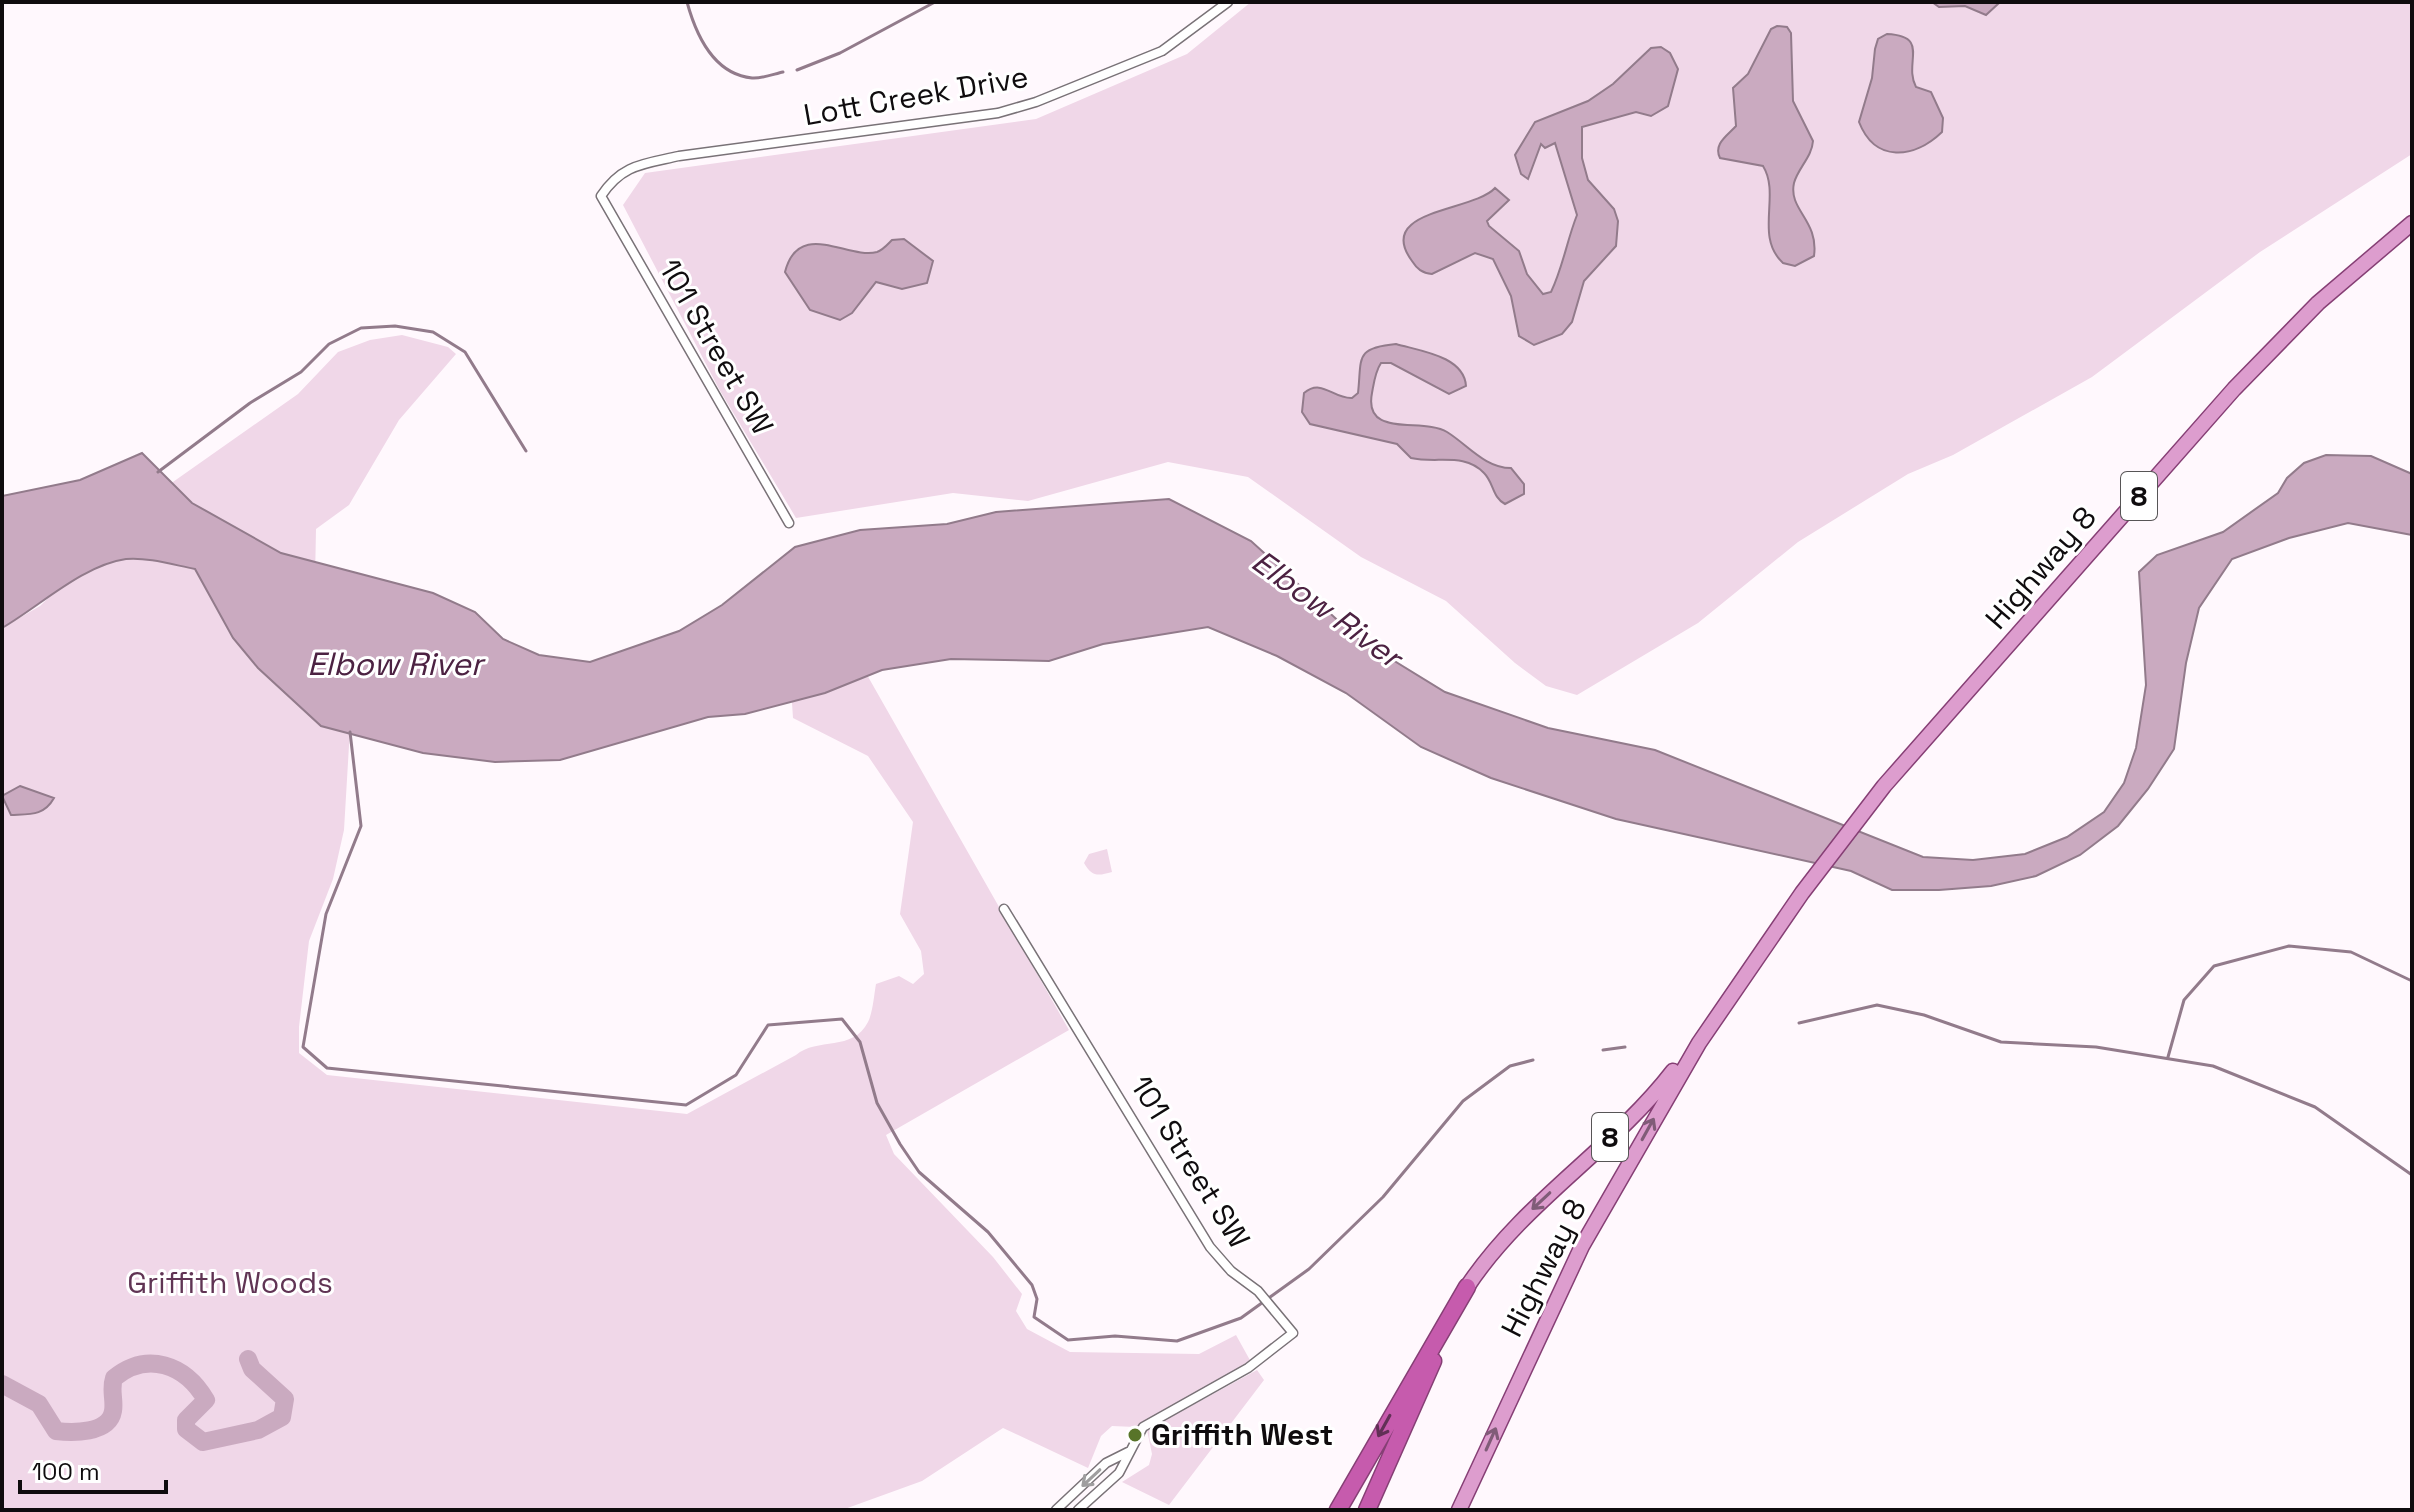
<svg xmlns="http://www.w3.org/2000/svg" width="2414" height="1512" font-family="'Space Grotesk',sans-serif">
<rect width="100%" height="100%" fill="#fff8fd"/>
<path fill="#f0d7e8" d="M1251,2H2412V154L2260,252L2092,377L1953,455L1908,474L1798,542L1698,623L1577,695L1546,686L1515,663L1446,601L1361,557L1248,477L1168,462L1028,501L953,493L796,518L719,389L623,205L645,173L1036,119L1187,54Z
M402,335L448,347L456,354L399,420L349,505L316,529L315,580L353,678L344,830L333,879L309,941L299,1027V1053L327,1075L687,1114L796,1055C817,1037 853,1052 868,1022C873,1012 874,995 876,984L899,976L913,984L924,974L921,951L900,914L913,822L868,756L793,718L791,688L850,645L1069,1030L886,1135L894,1154L993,1257L1022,1294L1016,1311L1027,1329L1070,1352L1199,1354L1236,1335L1251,1362L1135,1427L1112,1426L1101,1436L1088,1468L1003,1428L922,1481L842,1510H2V628L40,606L153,496L298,394L338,352L370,340Z
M1107,849L1112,872C1098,876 1092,877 1084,863L1089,854Z
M1257,1370L1264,1380L1169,1505L1122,1482L1149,1465L1152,1454L1147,1430Z"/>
<path fill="#caaac0" stroke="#927b8b" stroke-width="2" d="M1932,2H1999V3L1986,15L1965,6L1939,7Z
M1777,26L1787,27L1791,33L1793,101L1813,141C1812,157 1798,168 1794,183C1788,210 1819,220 1814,256L1795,266L1783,263C1754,236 1781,195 1763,166L1720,158C1713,144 1727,136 1736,126L1733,88L1748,74L1771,29Z
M1887,34C1931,36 1903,63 1916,87L1931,92L1943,118L1942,132C1914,159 1875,163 1859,122L1872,78L1875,49L1878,39Z
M1661,47L1670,53L1678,69L1668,106L1651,116L1636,112L1582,127V158L1588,180L1614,209L1618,221L1616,246L1584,281L1572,322L1562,334L1534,345L1519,336L1511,296L1493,259L1475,253L1432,274C1422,273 1417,269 1412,261C1374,209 1473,212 1495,188L1509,200L1487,221L1489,226L1519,251L1527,274L1543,294L1551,292C1563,267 1567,240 1577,215L1555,143L1545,148L1541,144L1528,179L1521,174L1515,155L1535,122L1588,101L1613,84L1651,48Z
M904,239L933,261L927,283L902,289L876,282L852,313L840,320L810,310L785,272C799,218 848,260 877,252C883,250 887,245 892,240Z
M1396,344C1420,351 1464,356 1466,386L1449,394L1391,363H1381C1375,372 1374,382 1372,393C1363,439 1423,417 1447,432C1468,445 1485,468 1511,468L1524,484V494L1505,504C1492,497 1494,483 1484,473C1464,452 1437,464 1411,458L1397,444L1310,424L1302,412L1304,393C1322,378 1333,399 1352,398L1358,393C1362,358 1354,348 1396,344Z
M142,453L192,503L281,553L433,593L475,612L503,639L539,655L590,662L679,631L722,605L795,547L860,530L947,524L996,512L1169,499L1251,541L1357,638L1445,692L1548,728L1655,750L1923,857L1973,860L2025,854L2067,837L2104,812L2124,783L2136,748L2146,685L2139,572L2157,555L2223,532L2278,493L2287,478L2304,463L2326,455L2371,456L2412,474V535L2348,523L2289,538L2232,559L2199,608L2186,663L2174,749L2148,789L2118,826L2080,855L2036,876L1991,886L1939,890H1892L1851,871L1616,819L1491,778L1421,747L1346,693L1277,656L1208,627L1103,644L1049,661L951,659L882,670L825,693L745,714L708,717L560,760L495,762L423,753L321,726L258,668L233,638L195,569C174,565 148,557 126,559C83,565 40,606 2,628V496L80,480Z
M20,786L54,798C44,816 30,814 11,815L2,796Z"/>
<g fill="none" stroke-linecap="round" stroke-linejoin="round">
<path stroke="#927b8b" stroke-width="3" d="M687,2C696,35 713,74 752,78C761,79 774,74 783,72
M797,70L840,53L935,2
M158,472L250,403L301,372L329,344L361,328L395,326L433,332L465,352L526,451
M350,732L361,826L326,914L303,1047L327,1068L686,1105L736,1075L768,1025L842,1019L860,1042L877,1103L900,1144L919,1172L988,1232L1032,1285L1037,1299L1034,1317L1068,1340L1115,1336L1177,1341L1241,1318L1309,1269L1383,1197L1463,1101L1510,1066L1533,1060
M1799,1023L1877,1005L1924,1015L2001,1042L2096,1047L2213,1066L2315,1107L2412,1175
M1603,1050L1625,1047
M2168,1057L2184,1000L2214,966L2289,946L2351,952L2412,981"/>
<path stroke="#caaac0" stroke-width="18" d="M2,1384L39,1404L56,1431C72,1433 109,1434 113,1411C115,1400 110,1390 114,1378C147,1351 185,1364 206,1400L186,1420V1429L203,1442L258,1430L282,1417L285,1399L252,1369L248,1359"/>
<g stroke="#797277" stroke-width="11">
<path id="street" d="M789,523L601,196C622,164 644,164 679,156L998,113L1036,102L1162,51L1228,2
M1004,909L1210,1247L1231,1271L1258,1291L1293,1333L1248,1368L1143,1427L1119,1473L1078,1510
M1056,1510L1106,1463L1128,1452"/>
</g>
<g stroke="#863f75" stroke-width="17">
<path id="primary" d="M1467,1287C1523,1202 1612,1150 1673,1071
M1459,1510L1582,1246L1699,1043L1802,893L1884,786L2234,389L2318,303L2412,223"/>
</g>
<g stroke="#863f75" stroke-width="19">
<path id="highway" d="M1338,1510L1467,1287
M1367,1510L1433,1361"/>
</g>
<use href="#street" stroke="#fff" stroke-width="8"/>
<use href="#primary" stroke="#dd9dce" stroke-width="14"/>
<use href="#highway" stroke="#c65bad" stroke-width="16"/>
</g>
<defs><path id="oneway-shaft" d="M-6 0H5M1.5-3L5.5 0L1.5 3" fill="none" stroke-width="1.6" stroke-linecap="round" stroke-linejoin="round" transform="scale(2)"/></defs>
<g stroke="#805c78">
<use href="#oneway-shaft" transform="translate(1648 1129) rotate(-61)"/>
<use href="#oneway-shaft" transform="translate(1541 1201) rotate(137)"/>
<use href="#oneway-shaft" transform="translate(1491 1439) rotate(-66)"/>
</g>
<use stroke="#613056" href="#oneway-shaft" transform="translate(1384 1426) rotate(119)"/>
<use stroke="#9f9e9f" href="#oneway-shaft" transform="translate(1091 1478) rotate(137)"/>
<circle fill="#587429" stroke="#fff" stroke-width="3" cx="1135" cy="1435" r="8"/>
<g text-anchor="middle" stroke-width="6" stroke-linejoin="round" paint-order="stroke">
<g fill="#fff" stroke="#575556" stroke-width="2">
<rect x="2121" y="472" width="36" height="48" rx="6"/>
<rect x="1592" y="1113" width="36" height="48" rx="6"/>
</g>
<g font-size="28" font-weight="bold" fill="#0f0c0e">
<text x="2139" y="506">8</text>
<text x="1610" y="1147">8</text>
</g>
<g font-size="30" fill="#0f0c0e" stroke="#fff">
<text transform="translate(916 96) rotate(-10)" y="10">Lott Creek Drive</text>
<text transform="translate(716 347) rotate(60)" y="10">101 Street SW</text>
<text transform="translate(2041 568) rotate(-49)" y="10">Highway 8</text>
<text transform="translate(1190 1162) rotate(58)" y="10">101 Street SW</text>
<text transform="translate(1544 1268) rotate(-63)" y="10">Highway 8</text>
</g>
<g font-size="30" fill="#603454" stroke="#fff">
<text x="230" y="1293">Griffith Woods</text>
</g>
<g font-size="30" font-weight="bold" fill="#0f0c0e" stroke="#fff" text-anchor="start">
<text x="1151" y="1445">Griffith West</text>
</g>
<g font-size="32" font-style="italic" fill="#4c2242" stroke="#fff">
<text transform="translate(1327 609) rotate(36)" y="11">Elbow River</text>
<text x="395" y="675">Elbow River</text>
</g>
</g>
<rect width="2414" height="1512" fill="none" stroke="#0f0c0e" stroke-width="8"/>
<path d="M20 1480v12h146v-12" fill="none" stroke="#0f0c0e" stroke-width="4"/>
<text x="32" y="1480" font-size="24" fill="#0f0c0e" stroke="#ffffff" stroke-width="6" paint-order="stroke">100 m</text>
</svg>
